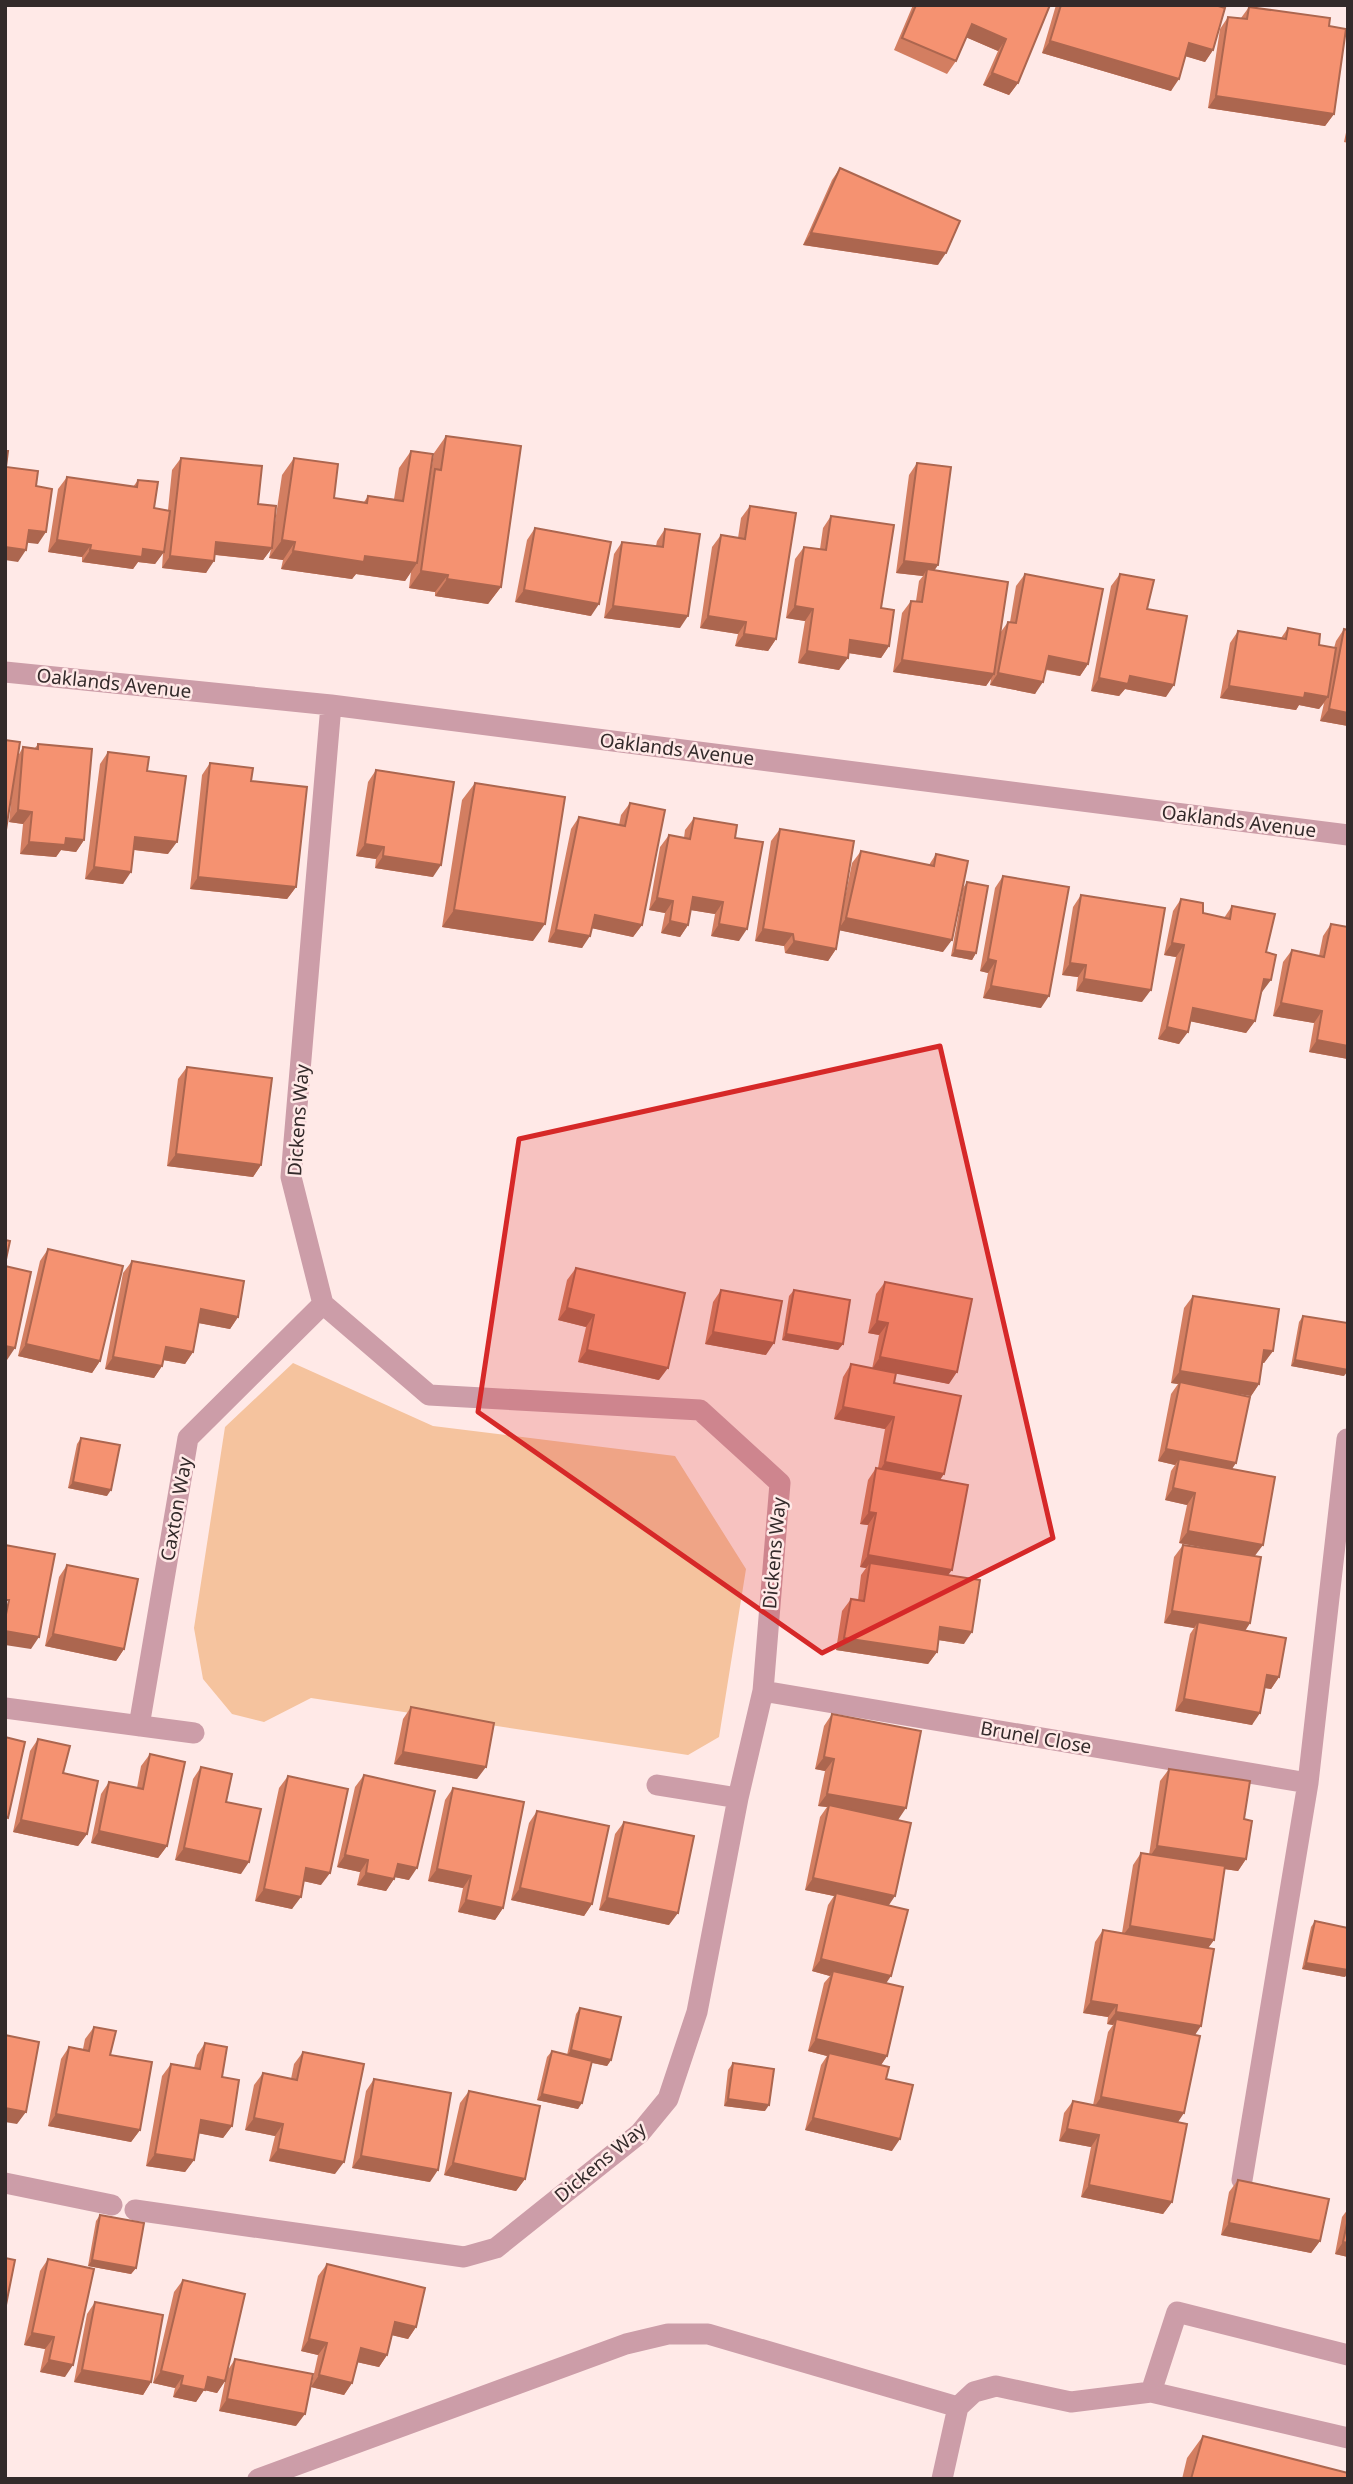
<svg xmlns="http://www.w3.org/2000/svg" width="1353" height="2484" font-family="'Noto Sans',sans-serif">
<rect width="100%" height="100%" fill="#ffe9e7"/>
<path fill="#f5c39e" d="M293,1363L433,1426L675,1456L746,1569L719,1737L688,1755L311,1698L264,1722L232,1714L203,1679L194,1628L225,1427Z"/>
<g fill="none" stroke-linecap="round" stroke-linejoin="round">
<path stroke="#cc9da8" stroke-width="21" d="M5,672L331,705L1348,835
M763,1691L1308,1783
M5,1708L194,1733
M139,1726L188,1438L323,1304
M657,1785L738,1798
M1242,2180L1308,1783L1347,1439
M5,2183L112,2205
M135,2210L464,2257L496,2248L640,2133L668,2099L697,2012L738,1798L763,1691L780,1483L700,1410L429,1395L323,1304L291,1177L331,705
M1348,2355L1177,2312L1151,2392L1348,2438
M258,2479L626,2344L668,2334H708L958,2407
M942,2479L958,2407L974,2392L996,2386L1071,2402L1151,2392"/>
</g>
<path fill="#d37e61" d="M913,5H1050L1018,83L1009,95L983,85L998,51L966,37L956,61L947,74L894,50Z
M1056,5H1215L1213,50L1205,62L1186,56L1171,91L1042,53Z
M1249,7L1329,26L1334,114L1325,126L1208,108L1220,29L1228,17L1241,18Z
M1348,123V143L1344,142Z
M840,168L938,265L803,245L832,180Z
M446,436L501,587L488,604L435,596V592L409,588L411,572L405,581L356,574L352,579L281,569L283,560L269,558L271,549L263,560L215,555L206,573L162,568L163,553L155,564L138,562L133,569L82,562V557L48,552L58,489L67,477L133,487L138,480L154,508L168,510L172,470L181,458L258,504L274,529L282,475L294,458L334,498L364,502L368,496L394,499L399,468L411,451L430,477L434,453Z
M917,463L938,565L934,570L1000,633L1008,622H1010L1016,586L1025,574L1088,664L1080,676L1046,670L1035,694L990,685L991,679L986,686L893,672L902,613L911,601H916L919,581L923,576L896,573L909,475Z
M750,506L776,639L768,651L735,646L738,634L700,628L712,547L721,535L738,538L741,518Z
M831,516L881,608L889,646L881,658L848,653L839,670L798,663L805,621L786,618L795,559L804,547L820,549L823,528Z
M535,528L591,616L515,602L527,540Z
M665,529L680,628L604,618L614,554L622,542L656,546L657,541Z
M1120,574L1147,609L1166,697L1125,689L1119,696L1091,691L1111,586Z
M1288,628L1319,645L1334,648L1336,641L1344,629L1348,630V726L1320,721L1324,703L1319,709L1299,705L1296,710L1220,698L1230,643L1238,631L1281,638Z
M38,744L84,840L76,852L61,850L56,857L20,854L23,824L9,822L12,792L18,756L23,747L35,748Z
M108,752L147,771L168,854L134,850L123,884L85,879L100,764Z
M210,763L251,781L296,887L287,899L190,889L202,775Z
M376,770L433,877L375,868L376,859L356,856L368,782Z
M475,783L533,941L442,927L462,800Z
M630,803L642,925L633,937L592,928L582,948L548,942L571,829L579,817L619,825L621,815Z
M694,818L735,838L739,941L711,936L715,914L691,910L688,925L680,937L661,933L665,913L649,910L660,847L669,835L684,838L685,830Z
M780,829L845,898L852,863L861,851L929,865L936,854L943,952L839,930L836,949L828,961L785,953L784,946L755,941L771,841Z
M1003,876L1041,1008L983,998L988,973L980,971L995,888Z
M967,882L976,953L972,960L951,956L963,888Z
M1081,895L1142,1002L1076,991L1078,977L1062,975L1073,907Z
M1181,899L1203,913L1224,918L1232,906L1266,952L1262,992H1261L1255,1021L1246,1033L1190,1021L1179,1044L1158,1039L1176,957L1164,955L1173,911Z
M1331,924L1348,927V1059L1309,1052L1314,1023L1273,1016L1283,962L1292,950L1319,956L1323,936Z
M187,1067L261,1165L253,1177L167,1166L178,1079Z
M48,1249L100,1361L92,1373L18,1356L40,1261Z
M132,1261L238,1317L230,1329L199,1323L193,1352L185,1364L163,1360L162,1366L154,1378L105,1369L123,1273Z
M576,1268L659,1380L578,1362L586,1327L558,1320L567,1280Z
M885,1282L949,1384L896,1373L894,1383L941,1480L948,1575L964,1644L938,1640L937,1652L928,1664L836,1650L842,1611L851,1599L858,1600L861,1575L866,1568L860,1567L868,1525L860,1524L868,1480L876,1468H878L885,1429L834,1419L843,1377L851,1364L872,1369L879,1335L868,1333L876,1294Z
M721,1290L766,1355L705,1344L713,1302Z
M794,1290L843,1344L838,1350L782,1340L789,1296Z
M1193,1296L1273,1351L1264,1363L1262,1362L1259,1384L1251,1396L1229,1392L1232,1469L1255,1556L1250,1623L1245,1631L1279,1677L1271,1689L1265,1688L1252,1725L1175,1711L1190,1634L1194,1628L1164,1623L1174,1557L1183,1545L1235,1553L1179,1543L1187,1505L1165,1500L1171,1471L1175,1465L1158,1461L1171,1394L1178,1384L1171,1383L1184,1308Z
M1303,1316L1344,1376L1291,1366L1299,1322Z
M81,1438L107,1496L68,1488L77,1444Z
M67,1565L124,1649L116,1661L45,1646L59,1577Z
M411,1707L477,1779L394,1764L403,1719Z
M832,1714L898,1820L888,1905L886,1983L887,2056L881,2065L886,2079L892,2151L805,2130L821,2065L827,2056L808,2051L824,1983L830,1976L812,1971L828,1905L834,1896L805,1890L820,1817L827,1807L818,1806L825,1771L815,1769L824,1726Z
M38,1739L63,1773L87,1834L78,1846L13,1832L30,1751Z
M150,1754L167,1846L158,1858L91,1843L101,1794L109,1782L137,1788L141,1766Z
M201,1767L226,1802L241,1874L175,1860L193,1779Z
M1169,1769L1244,1819L1246,1859L1238,1871L1224,1869L1214,1940L1208,1948L1195,2035L1178,2122L1172,2202L1163,2214L1081,2197L1091,2147L1059,2141L1064,2113L1073,2101L1093,2105L1108,2032L1113,2025L1107,2024L1108,2017L1083,2013L1095,1942L1103,1930L1122,1933L1133,1865L1141,1853L1149,1855L1160,1781Z
M364,1775L409,1880L395,1877L386,1891L357,1885L360,1872L337,1867L355,1787Z
M288,1776L321,1885L304,1881L292,1909L255,1901L279,1788Z
M453,1788L503,1908L495,1920L458,1912L463,1888L428,1881L445,1800Z
M537,1811L592,1904L584,1916L511,1900L529,1823Z
M624,1822L669,1925L599,1910L615,1834Z
M1315,1921L1345,1977L1302,1969L1311,1927Z
M580,2008L611,2060L607,2066L592,2063L578,2109L537,2100L547,2057L552,2051L567,2055L576,2014Z
M94,2027L110,2055L140,2130L131,2142L48,2126L61,2059L69,2047L83,2049L85,2039Z
M205,2043L222,2077L232,2126L223,2138L198,2133L194,2160L185,2172L146,2166L162,2076L171,2064L194,2068L197,2055Z
M303,2052L335,2174L269,2161L275,2136L245,2130L254,2085L263,2073L291,2079L294,2064Z
M733,2063L765,2111L724,2106L728,2070Z
M374,2079L430,2182L352,2168L366,2091Z
M469,2091L525,2179L516,2191L444,2175L460,2103Z
M1238,2180L1320,2241L1311,2253L1221,2235L1229,2192Z
M1348,2209V2257L1335,2254L1342,2217Z
M100,2215L136,2268L131,2274L88,2266L96,2221Z
M48,2259L65,2377L40,2372L45,2349L24,2345L40,2271Z
M327,2264L416,2327L408,2339L392,2335L387,2355L379,2367L357,2362L352,2383L344,2395L311,2387L318,2355L301,2351L318,2276Z
M183,2280L228,2370L235,2359L296,2426L219,2411L225,2381L217,2393L204,2390L196,2402L173,2397L175,2388L153,2383L174,2292Z
M95,2302L151,2382L143,2395L74,2382L87,2314Z
M1203,2436L1348,2479H1182L1187,2458Z"/>
<path fill="#ac664f" d="M972,24L1006,39L998,51L963,36Z
M1050,41L1179,79L1171,91L1042,53Z
M1189,43L1213,50L1205,62L1181,55Z
M992,73L1018,83L1009,95L983,85Z
M1216,96L1334,114L1325,126L1208,108Z
M811,233L946,253L938,265L803,245Z
M29,530L46,532L38,544L21,542Z
M57,540L91,545L82,557L48,552Z
M282,540L295,542L283,560L269,558Z
M216,542L272,548L263,560L208,554Z
M5,547L26,550L18,562L5,560Z
M143,549L164,552L155,564L138,562L133,569L82,562L90,550Z
M293,551L365,556L417,563L405,581L356,574L352,579L281,569Z
M170,556L214,561L206,573L162,568Z
M904,561L938,565L930,577L927,569L923,576L896,573Z
M421,571L448,575L435,592L409,588Z
M447,579L501,587L488,604L435,596Z
M524,590L599,604L591,616L515,602Z
M613,606L688,616L680,628L604,618Z
M795,606L813,609L805,621L786,618Z
M708,616L746,622L738,634L700,628Z
M744,634L776,639L768,651L735,646Z
M850,640L889,646L881,658L842,652Z
M807,651L848,658L839,670L798,663Z
M1049,656L1088,664L1080,676L1040,668Z
M902,660L994,674L986,686L893,672Z
M998,673L1043,682L1035,694L990,685Z
M1130,676L1174,685L1166,697L1125,689L1119,696L1091,691L1099,678Z
M1229,686L1305,693L1328,697L1319,709L1299,705L1296,710L1220,698Z
M1329,709L1348,713V726L1320,721Z
M18,810L32,812L23,824L9,822Z
M135,837L177,842L168,854L127,849Z
M66,838L84,840L76,852L61,850L56,857L20,854L29,842Z
M365,844L384,847L376,859L356,856Z
M383,856L441,865L433,877L375,868Z
M94,867L131,872L123,884L85,879Z
M198,877L296,887L287,899L190,889Z
M693,897L723,902L715,914L684,909Z
M657,898L673,901L665,913L649,910Z
M454,910L545,924L533,941L442,927Z
M595,915L642,925L633,937L586,927Z
M846,918L952,940L943,952L838,930Z
M670,921L688,925L680,937L661,933Z
M719,924L747,929L739,941L711,936Z
M763,929L793,934L784,946L755,941Z
M556,930L590,936L582,948L548,942Z
M794,941L836,949L828,961L785,953Z
M1172,943L1184,945L1176,957L1164,955Z
M955,950L976,953L972,960L951,956Z
M988,959L996,961L988,973L980,971Z
M1070,963L1086,965L1078,977L1062,975Z
M1084,979L1151,990L1142,1002L1076,991Z
M1264,979L1271,980L1262,992L1255,991Z
M991,986L1049,996L1041,1008L983,998Z
M1281,1003L1322,1011L1314,1023L1273,1016Z
M1193,1008L1255,1021L1246,1033L1184,1020Z
M1167,1027L1188,1032L1179,1044L1158,1039Z
M1317,1040L1348,1046V1059L1309,1052Z
M176,1154L261,1165L253,1177L167,1166Z
M567,1308L594,1315L586,1327L558,1320Z
M201,1309L238,1317L230,1329L193,1322Z
M877,1321L888,1323L879,1335L868,1333Z
M713,1332L774,1343L766,1355L705,1344Z
M786,1334L843,1344L838,1350L782,1340Z
M26,1344L100,1361L92,1373L18,1356Z
M5,1346L15,1348L7,1360H5Z
M166,1347L193,1352L185,1364L158,1359Z
M587,1350L668,1368L659,1380L578,1362Z
M1264,1350L1273,1351L1264,1363L1256,1362Z
M113,1357L162,1366L154,1378L105,1369Z
M880,1357L957,1372L949,1384L872,1369Z
M1295,1360L1348,1370V1371L1344,1376L1291,1366Z
M1180,1371L1259,1384L1251,1396L1179,1384L1180,1382L1178,1384L1171,1383Z
M843,1407L894,1417L885,1429L834,1419Z
M1166,1449L1236,1463L1228,1475L1179,1459L1175,1465L1158,1461Z
M885,1462L944,1474L936,1486L877,1475Z
M73,1482L111,1490L107,1496L68,1488Z
M1173,1488L1195,1493L1187,1505L1165,1500Z
M869,1512L876,1513L868,1525L860,1524Z
M1188,1531L1263,1545L1254,1557L1179,1543Z
M868,1555L952,1570L943,1582L870,1563L866,1568L860,1567Z
M1172,1611L1250,1623L1242,1635L1198,1622L1194,1628L1164,1623Z
M940,1627L972,1632L964,1644L932,1639Z
M5,1631L39,1637L31,1649L5,1645Z
M53,1634L124,1649L116,1661L45,1646Z
M844,1638L937,1652L928,1664L836,1650Z
M1267,1675L1279,1677L1271,1689L1259,1687Z
M1184,1699L1260,1713L1252,1725L1175,1711Z
M403,1752L486,1767L477,1779L394,1764Z
M824,1757L834,1759L825,1771L815,1769Z
M827,1794L906,1808L898,1820L829,1805L827,1807L818,1806Z
M21,1820L87,1834L78,1846L13,1832Z
M99,1831L167,1846L158,1858L91,1843Z
M1157,1846L1246,1859L1238,1871L1149,1858Z
M184,1848L249,1862L241,1874L175,1860Z
M345,1855L368,1860L360,1872L337,1867Z
M398,1864L417,1868L409,1880L389,1876Z
M306,1868L330,1873L321,1885L298,1880Z
M437,1869L471,1876L463,1888L428,1881Z
M366,1873L394,1879L386,1891L357,1885Z
M813,1878L895,1896L887,1908L836,1893L834,1896L805,1890Z
M520,1888L592,1904L584,1916L511,1900Z
M264,1889L301,1897L292,1909L255,1901Z
M607,1898L678,1913L669,1925L599,1910Z
M466,1900L503,1908L495,1920L458,1912Z
M1130,1926L1214,1940L1205,1952L1121,1938Z
M821,1959L891,1976L883,1988L833,1971L830,1976L812,1971Z
M1306,1963L1348,1970V1973L1345,1977L1302,1969Z
M1091,2001L1117,2005L1108,2017L1083,2013Z
M1116,2012L1201,2026L1193,2038L1116,2019L1113,2025L1107,2024Z
M816,2039L887,2056L879,2068L829,2053L827,2056L808,2051Z
M571,2050L611,2060L607,2066L566,2057Z
M542,2094L582,2103L578,2109L537,2100Z
M1101,2097L1184,2113L1176,2125L1093,2109Z
M728,2099L769,2105L765,2111L724,2106Z
M5,2108L26,2112L17,2124L5,2122Z
M56,2114L140,2130L131,2142L48,2126Z
M254,2118L283,2124L275,2136L245,2130Z
M813,2118L900,2139L892,2151L805,2130Z
M201,2120L232,2126L223,2138L192,2132Z
M1067,2129L1099,2135L1091,2147L1059,2141Z
M278,2149L344,2162L335,2174L269,2161Z
M155,2154L194,2160L185,2172L146,2166Z
M361,2156L438,2170L430,2182L352,2168Z
M453,2163L525,2179L516,2191L444,2175Z
M1089,2185L1172,2202L1163,2214L1081,2197Z
M1229,2223L1320,2241L1311,2253L1221,2235Z
M1343,2242L1348,2243V2257L1335,2254Z
M92,2260L136,2268L131,2274L88,2266Z
M395,2322L416,2327L408,2339L387,2334Z
M32,2333L54,2337L45,2349L24,2345Z
M309,2339L327,2343L318,2355L301,2351Z
M361,2348L387,2355L379,2367L352,2361Z
M49,2360L73,2365L65,2377L40,2372Z
M82,2370L151,2382L143,2395L74,2382Z
M161,2371L183,2376L175,2388L153,2383Z
M319,2375L352,2383L344,2395L311,2387Z
M208,2377L225,2381L217,2393L204,2390L196,2402L173,2397L181,2385Z
M227,2399L305,2414L296,2426L219,2411Z"/>
<path fill="#f59271" stroke="#ac664f" stroke-width="2" d="M916,5H1050L1018,83L992,73L1006,39L972,24L956,61L902,38Z
M1061,5H1215L1225,8L1213,50L1189,43L1179,79L1050,41Z
M1249,7L1330,18L1329,26L1346,29L1334,114L1216,96L1228,17L1247,19Z
M840,168L960,221L946,253L811,233Z
M446,436L521,446L501,587L447,579L448,575L421,571L435,469L441,470Z
M5,451H8L6,467L38,471L36,486L52,489L46,532L29,530L26,550L5,547Z
M411,451L433,454L417,563L365,556L364,562L293,551L295,542L282,540L294,458L338,464L334,498L367,503L368,496L403,501Z
M181,458L262,466L258,504L276,506L272,548L216,542L214,561L170,556Z
M917,463L951,467L938,565L904,561Z
M67,477L137,487L138,480L158,482L154,508L170,511L164,552L143,549L142,557L90,550L91,545L57,540Z
M750,506L796,513L776,639L744,634L746,622L708,616L721,535L745,539Z
M831,516L894,525L881,608L894,610L889,646L850,640L848,658L807,651L813,609L795,606L804,547L826,550Z
M535,528L611,542L599,604L524,590Z
M665,529L700,534L688,616L613,606L622,542L663,547Z
M927,569L1008,582L994,674L902,660L911,601L922,602Z
M1025,574L1103,589L1088,664L1049,656L1043,682L998,673L1008,622L1016,623Z
M1120,574L1154,580L1147,609L1187,616L1174,685L1130,676L1128,684L1099,678Z
M1288,628L1320,634L1319,645L1336,648L1328,697L1305,693L1304,698L1229,686L1238,631L1286,639Z
M1344,629L1348,630V713L1329,709Z
M5,740L20,742L5,836Z
M38,744L92,749L84,840L66,838L65,845L29,842L32,812L18,810L23,747L38,749Z
M108,752L149,757L147,771L186,776L177,842L135,837L131,872L94,867Z
M210,763L253,768L251,781L307,787L296,887L198,877Z
M376,770L454,782L441,865L383,856L384,847L365,844Z
M475,783L565,797L545,924L454,910Z
M630,803L665,810L642,925L595,915L590,936L556,930L579,817L625,826Z
M694,818L737,825L735,838L763,842L747,929L719,924L723,902L693,897L688,925L670,921L673,901L657,898L669,835L690,839Z
M780,829L854,841L836,949L794,941L793,934L763,929Z
M861,851L934,866L936,854L968,861L952,940L846,918Z
M1003,876L1069,887L1049,996L991,986L996,961L988,959Z
M967,882L988,886L976,953L955,950Z
M1081,895L1165,908L1151,990L1084,979L1086,965L1070,963Z
M1181,899L1203,903V913L1230,919L1232,906L1275,914L1266,952L1276,955L1271,980L1264,979L1255,1021L1193,1008L1188,1032L1167,1027L1184,945L1172,943Z
M1331,924L1348,927V1046L1317,1040L1322,1011L1281,1003L1292,950L1324,957Z
M187,1067L272,1078L261,1165L176,1154Z
M5,1240L10,1241L5,1264Z
M48,1249L123,1266L100,1361L26,1344Z
M132,1261L244,1281L238,1317L201,1309L193,1352L166,1347L162,1366L113,1357Z
M5,1266L31,1272L15,1348L5,1346Z
M576,1268L685,1293L668,1368L587,1350L594,1315L567,1308Z
M885,1282L972,1299L957,1372L880,1357L888,1323L877,1321Z
M721,1290L782,1301L774,1343L713,1332Z
M794,1290L850,1300L843,1344L786,1334Z
M1193,1296L1279,1309L1273,1351L1264,1350L1259,1384L1180,1371Z
M1303,1316L1348,1323V1370L1295,1360Z
M851,1364L896,1373L894,1383L961,1396L944,1474L885,1462L894,1417L843,1407Z
M1180,1382L1250,1397L1236,1463L1166,1449Z
M81,1438L120,1445L111,1490L73,1482Z
M1179,1459L1275,1477L1263,1545L1188,1531L1195,1493L1173,1488Z
M876,1468L968,1485L952,1570L868,1555L876,1513L869,1512Z
M5,1545L55,1554L39,1637L5,1631V1619L9,1600H5Z
M1183,1545L1261,1557L1250,1623L1172,1611Z
M870,1563L980,1580L972,1632L940,1627L937,1652L844,1638L851,1599L864,1601Z
M67,1565L138,1579L124,1649L53,1634Z
M1198,1622L1286,1638L1279,1677L1267,1675L1260,1713L1184,1699Z
M411,1707L494,1723L486,1767L403,1752Z
M832,1714L921,1731L906,1808L827,1794L834,1759L824,1757Z
M5,1737L25,1742L8,1818L5,1817Z
M38,1739L70,1746L63,1773L98,1781L87,1834L21,1820Z
M150,1754L185,1762L167,1846L99,1831L109,1782L143,1789Z
M201,1767L232,1774L226,1802L261,1809L249,1862L184,1848Z
M1169,1769L1250,1781L1244,1819L1252,1821L1246,1859L1157,1846Z
M364,1775L435,1791L417,1868L398,1864L394,1879L366,1873L368,1860L345,1855Z
M288,1776L348,1789L330,1873L306,1868L301,1897L264,1889Z
M453,1788L524,1802L503,1908L466,1900L471,1876L437,1869Z
M829,1805L911,1823L895,1896L813,1878Z
M537,1811L609,1826L592,1904L520,1888Z
M624,1822L694,1836L678,1913L607,1898Z
M1141,1853L1225,1866L1214,1940L1130,1926Z
M836,1893L908,1910L891,1976L821,1959Z
M1315,1921L1348,1928V1970L1306,1963Z
M1103,1930L1214,1949L1201,2026L1116,2012L1117,2005L1091,2001Z
M833,1971L903,1987L887,2056L816,2039Z
M580,2008L621,2017L611,2060L571,2050Z
M1116,2019L1200,2036L1184,2113L1101,2097Z
M94,2027L116,2031L110,2055L152,2062L140,2130L56,2114L69,2047L89,2051Z
M5,2035L39,2042L26,2112L5,2108Z
M205,2043L227,2047L222,2077L239,2080L232,2126L201,2120L194,2160L155,2154L171,2064L200,2069Z
M552,2051L592,2061L582,2103L542,2094Z
M303,2052L364,2064L344,2162L278,2149L283,2124L254,2118L263,2073L297,2080Z
M829,2053L889,2067L886,2079L913,2085L900,2139L813,2118Z
M733,2063L774,2069L769,2105L728,2099Z
M374,2079L451,2093L438,2170L361,2156Z
M469,2091L540,2106L525,2179L453,2163Z
M1073,2101L1187,2124L1172,2202L1089,2185L1099,2135L1067,2129Z
M1238,2180L1329,2199L1320,2241L1229,2223Z
M100,2215L144,2223L136,2268L92,2260Z
M1348,2219V2243L1343,2242Z
M5,2258L15,2260L5,2310Z
M48,2259L94,2269L73,2365L49,2360L54,2337L32,2333Z
M327,2264L425,2288L416,2327L395,2322L387,2355L361,2348L352,2383L319,2375L327,2343L309,2339Z
M183,2280L245,2294L225,2381L208,2377L205,2390L181,2385L183,2376L161,2371Z
M95,2302L163,2315L151,2382L82,2370Z
M235,2359L313,2374L305,2414L227,2399Z
M1203,2436L1348,2473V2479H1191Z"/>
<path fill="#d62828" fill-opacity="0.2" stroke="#d62828" stroke-width="5" stroke-linejoin="round" d="M940,1046L1053,1538L822,1653L478,1412L519,1139Z"/>
<g text-anchor="middle" stroke-width="5" stroke-linejoin="round" paint-order="stroke">
<g font-size="19" fill="#332a2a" stroke="#ffe9e7">
<text transform="translate(114 683) rotate(6)" y="7">Oaklands Avenue</text>
<text transform="translate(677 749) rotate(7)" y="7">Oaklands Avenue</text>
<text transform="translate(1239 821) rotate(7)" y="7">Oaklands Avenue</text>
<text transform="translate(298 1120) rotate(-86)" y="7">Dickens Way</text>
<text transform="translate(176 1509) rotate(-80)" y="7">Caxton Way</text>
<text transform="translate(774 1553) rotate(-85)" y="7">Dickens Way</text>
<text transform="translate(1036 1737) rotate(10)" y="7">Brunel Close</text>
<text transform="translate(600 2162) rotate(-40)" y="7">Dickens Way</text>
</g>
</g>
<rect width="1353" height="2484" fill="none" stroke="#332a2a" stroke-width="14"/>
</svg>
